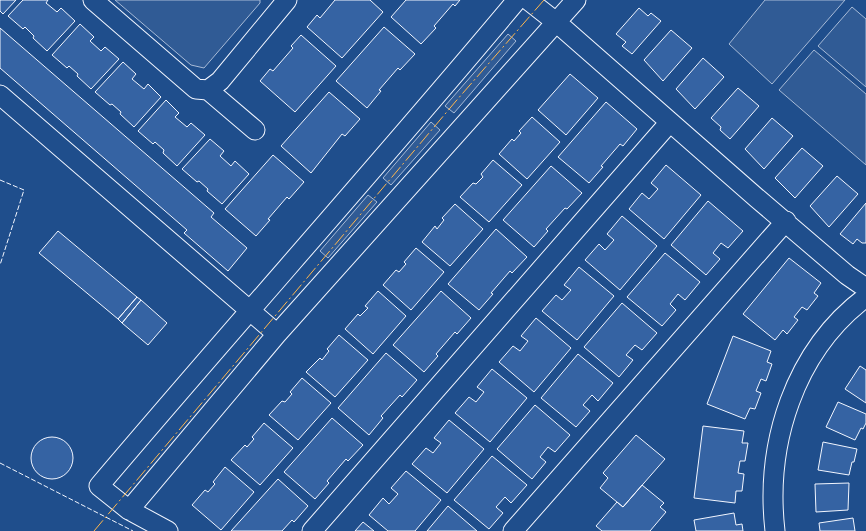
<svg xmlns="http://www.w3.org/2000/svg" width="866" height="531" font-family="Rubik,sans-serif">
<rect width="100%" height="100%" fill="#1f4e8c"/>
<path fill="#305b95" stroke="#a8bbd7" d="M115,0H260V3L204,68L191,65Z
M765,0H845L772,84L729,44Z
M852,7L866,19V87L818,46Z
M508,34L516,41L454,113L445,106Z
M814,50L866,94V165L779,90Z
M431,122L440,130L391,185L383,178Z
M368,195L377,202L328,258L320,251Z"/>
<path fill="#3563a3" stroke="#f2f6ff" d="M0,0H16L3,14L0,11Z
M23,0H48L46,3L57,12L61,8L75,21L47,51L33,38L34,36L25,27L23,29L8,16Z
M335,0H370L383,12L342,58L307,27L317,15L320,18Z
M406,0H460L455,6L453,4L434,26L436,28L421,44L391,17Z
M639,8L648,16L651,13L661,21L632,54L622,46L626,42L616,34Z
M80,24L94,37L90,41L101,51L105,47L119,59L91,89L77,76L78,74L69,66L67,68L52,55Z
M384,27L415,54L400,70L398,68L379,90L381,91L367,108L336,81Z
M0,28L214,213L211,217L247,248L228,271L184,233L187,230L0,68Z
M671,30L692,48L663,81L644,60Z
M301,35L336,66L295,112L260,81L270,69L273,71L293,48L291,46Z
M703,58L724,77L695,109L676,89Z
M123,62L136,74L132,79L144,89L148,84L161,97L134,127L120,114L121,112L112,104L110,105L95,92Z
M570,74L598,98L566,135L538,110Z
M738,88L759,106L730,139L720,130L721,127L711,118Z
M329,92L360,119L345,136L342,134L311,173L281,146Z
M166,100L179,113L175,117L187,127L191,123L205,135L177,166L163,153L164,150L155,142L153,144L138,131Z
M606,102L637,129L623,146L620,144L601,166L603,167L589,183L558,157Z
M532,117L560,142L527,179L499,154L512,139L514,141L521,133L519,131Z
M772,118L793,136L764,169L745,149Z
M210,139L224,151L220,156L231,166L235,161L249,174L222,204L207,191L208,189L199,181L197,182L182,169Z
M802,148L823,166L795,198L775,178Z
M273,155L304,182L289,199L287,197L268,219L270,220L256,236L225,209Z
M493,160L522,185L489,222L460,197L473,183L476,184L483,177L481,174Z
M666,165L701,195L664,239L629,209L642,193L649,199L658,189L651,183Z
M551,166L582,193L567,209L565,208L546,229L548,231L534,247L503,220Z
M837,176L858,194L829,227L810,206Z
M708,201L743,231L728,248L721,243L713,253L720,259L706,275L671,245Z
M866,203V243H862L857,239L853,244L840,234Z
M455,204L483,229L450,266L422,242L435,226L437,229L444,220L442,218Z
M622,216L657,246L620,290L585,260L599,244L605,250L614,240L607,234Z
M496,229L527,257L512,273L510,271L491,293L493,294L479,310L448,284Z
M58,231L137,297L118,319L39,253Z
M416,248L444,272L411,310L383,285L396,270L399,272L406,264L404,262Z
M665,253L700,282L685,300L678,294L670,304L676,310L662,326L627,297Z
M789,258L821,283L814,293L818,296L807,310L802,307L794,317L798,320L787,334L783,330L775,340L743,314Z
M579,267L614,296L577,340L542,311L556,295L562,300L571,290L564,285Z
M378,291L406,316L373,354L345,329L358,314L360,316L368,308L365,306Z
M441,291L471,318L457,334L455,332L436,354L438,356L424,372L393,345Z
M137,297L141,300L122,323L118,319Z
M141,300L167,323L148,345L122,323Z
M622,303L657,333L642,350L635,345L626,355L633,360L619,377L584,347Z
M536,318L571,348L534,392L499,362L513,346L520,351L528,341L521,336Z
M339,335L368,360L335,397L306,372L320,358L322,360L329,351L327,349Z
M733,336L771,351L767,362L772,364L766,381L761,379L756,391L761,393L755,409L750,408L745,419L707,404Z
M386,353L417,380L402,397L400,395L381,416L383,418L369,435L338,408Z
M578,354L613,383L598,401L592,395L583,405L590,411L576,427L541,398Z
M860,366L866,370V403L845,389Z
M492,369L527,398L490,442L455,413L469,397L476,402L484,392L477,387Z
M302,378L331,403L298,440L269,415L282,401L285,402L292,394L290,392Z
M838,402L866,414V423L863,429L861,428L855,440L826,427Z
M535,405L570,435L555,452L548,447L540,457L546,462L532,479L497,449Z
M332,418L363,445L348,461L346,459L327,481L329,483L315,499L284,472Z
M449,420L484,449L447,493L412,464L426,448L433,453L441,443L434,438Z
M264,423L293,448L260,485L231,460L245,445L247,447L254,439L252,437Z
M703,426L744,431L742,443H748L745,461H740L738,473L744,474L742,491H736L735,503L694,498Z
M636,435L665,459L623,507L600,488L608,478L603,473Z
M31 458a21 21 0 1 1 42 0a21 21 0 1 1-42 0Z
M823,442L857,449L854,462H852L849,475L818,470Z
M492,456L527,485L511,503L505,497L496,507L503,513L489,529L454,500Z
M225,467L254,492L221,530L192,505L205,490L208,492L215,484L213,482Z
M406,471L441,500L415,531H388L369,515L383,498L389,504L398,494L391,488Z
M278,479L308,506L294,522L292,520L282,531H231Z
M849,483L848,510L816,512L815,484Z
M642,485L664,503L660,507L666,512L650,531H602L596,526L617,502L623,507Z
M448,506L477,531H427Z
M734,513L736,525L742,524L743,531H696L694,520Z
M853,518L855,531H820L819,523Z
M363,522L374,531H355Z"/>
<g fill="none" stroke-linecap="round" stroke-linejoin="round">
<g stroke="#f2f6ff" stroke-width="21">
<path id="street" d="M93,0L196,89L208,90L220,81L287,0
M528,0L556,22L758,199L847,275L866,288
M208,90L255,130
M0,95L277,334
M129,510L277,334L576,0
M168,531L129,510L99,486C237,323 380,164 517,0
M312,531L670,122
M513,531L786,221
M775,531C765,444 794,351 866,297"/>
</g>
<use href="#street" stroke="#1f4e8c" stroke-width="19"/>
<path stroke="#f2f6ff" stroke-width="1" stroke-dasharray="5 2" stroke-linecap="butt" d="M0,180L24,190L0,265
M0,463L133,531"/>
<path stroke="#ffb74d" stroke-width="1" stroke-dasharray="14 3 2 3" stroke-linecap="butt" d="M94,531L456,101L544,0"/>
</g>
</svg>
